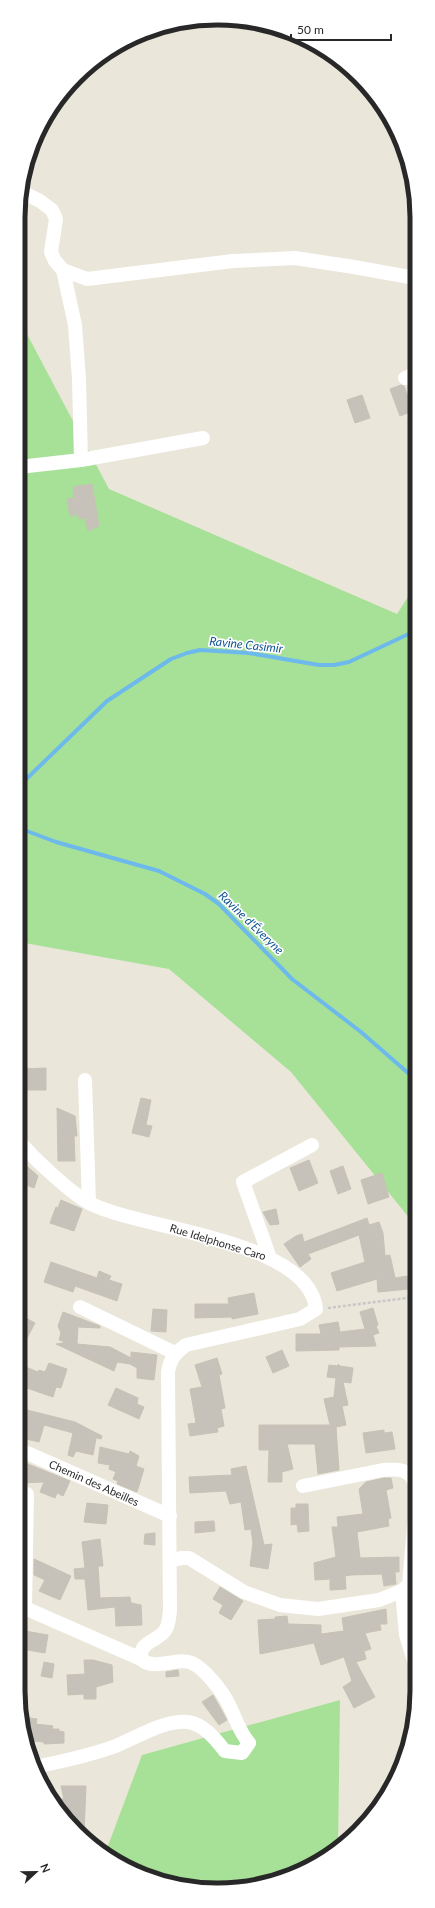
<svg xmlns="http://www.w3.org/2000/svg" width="435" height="1908" font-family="Lato,sans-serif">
<rect width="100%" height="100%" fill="#ebe6da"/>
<path fill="#a6e197" d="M20,321L109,489L397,614L415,586V1225L291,1072L169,969L19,942Z
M340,1700L338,1849L281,1879L204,1890L129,1870L106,1851L142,1755Z"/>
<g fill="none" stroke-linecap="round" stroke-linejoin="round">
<path stroke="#6eb9ec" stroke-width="4" d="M19,786L107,701L171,659L187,653L200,650L249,653L319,665H334L349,662L415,631
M19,828L56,842L159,871L205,894L219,904L292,979L361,1032L415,1079"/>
</g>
<path fill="#c6c2ba" stroke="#c6c2b4" d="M401,385L404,386L413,411L400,416L390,389Z
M362,395L370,418L355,423L347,400Z
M92,484L99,526L88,531L85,518L79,519L78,514L70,516L67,499L74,498L73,487Z
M46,1068V1090H22L21,1069Z
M141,1098L151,1100L146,1125L152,1126L149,1137L132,1133Z
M57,1108L75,1116L77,1136H74L75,1161H58Z
M19,1159L38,1176L34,1188L19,1182Z
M309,1160L318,1183L299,1191L290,1168Z
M343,1166L351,1189L338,1194L330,1171Z
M382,1173L389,1197L368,1204L361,1180Z
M61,1200L82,1209L74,1231L50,1223L56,1207L58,1208Z
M276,1209L279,1224L270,1225L263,1212Z
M367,1218L369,1225L379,1222L383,1233L385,1256L390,1255L395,1278L407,1276L409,1289L378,1292L377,1279L337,1291L331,1273L365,1262L359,1235L308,1254L311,1259L300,1267L284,1244L296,1236L302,1234L304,1242Z
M51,1262L97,1278L99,1271L111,1276L109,1280L122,1284L117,1301L75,1286L73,1292L44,1282Z
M254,1293L258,1314L232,1319V1317L195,1318V1304H229L228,1298Z
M373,1308L378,1325L376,1326L379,1333L373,1335L376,1346L339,1347V1350L296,1351V1334H321L319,1325L338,1322L340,1332L365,1329L360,1312Z
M153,1309L167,1310L166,1332L151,1331Z
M63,1312L100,1326V1328L78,1327L77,1344L110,1347L131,1358V1352L157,1355L154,1380L137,1378V1368L130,1364L117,1362L114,1371L56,1344L63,1343V1341L59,1340L61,1333L58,1326Z
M18,1314L35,1323L18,1355Z
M282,1350L289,1366L273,1373L266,1357Z
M217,1358L222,1374L219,1375L225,1408L221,1409L224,1426L217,1428L218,1432L190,1436L188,1424L196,1423L190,1389L202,1387L195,1365Z
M49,1363L67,1369L61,1388L56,1387L53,1397L18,1385V1364L38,1372L39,1370L45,1372Z
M338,1364L340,1366L353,1368L351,1383L343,1382L348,1405L342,1406L346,1425L336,1427L339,1470L318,1474L315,1444H287L293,1469L282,1472V1482H268L269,1450H259V1425H330L324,1399L334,1397L336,1378L327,1377L329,1365L338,1366Z
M116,1388L138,1398L137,1404L144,1407L139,1419L108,1405Z
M23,1409L75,1422L102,1436L101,1439L82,1435L96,1439L93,1455L76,1451L73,1457L68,1455L73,1433L44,1425L39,1442L26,1439L28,1432L18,1430V1414L21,1415Z
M384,1430V1433L392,1432L395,1449L366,1453L363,1433Z
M100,1447L129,1454L130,1451L139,1456L136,1466L144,1469L137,1492L117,1484L118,1481L113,1479L116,1472L109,1469L110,1465L98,1463Z
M18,1460L70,1481L63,1496L57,1493L55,1498L40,1492L44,1482L18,1483Z
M246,1466L264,1545L272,1544L268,1569L250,1566L253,1543L251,1529L245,1530L241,1502L230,1504L226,1491L190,1493L189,1477L232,1475L231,1469Z
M384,1478H391L393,1488L386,1490L391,1518L388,1519L389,1526L357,1532L360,1558L399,1557V1572H395L396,1584L384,1586L382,1574L351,1575L345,1576L346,1589L330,1590V1579L315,1580L314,1563L336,1557L332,1527H338L337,1517L363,1514L359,1489L366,1482Z
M87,1503L108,1505L106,1524L84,1522Z
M296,1504H308L309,1531L298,1532L297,1524L291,1525V1508H296Z
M214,1521L215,1531L195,1533V1522Z
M155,1533V1545L144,1544L145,1534Z
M100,1539L103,1566H98L100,1598L130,1597L131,1603L141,1605L142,1625L116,1626L115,1607L88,1610L85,1579H75L74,1569L85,1568L82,1542Z
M34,1559L71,1576L60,1600L39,1591L45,1580L34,1575Z
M220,1587L243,1601L231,1620L219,1613L223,1605L213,1599Z
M386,1609L387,1624H380L381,1630L365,1633L371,1649L364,1651L366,1659L356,1662L375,1697L354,1708L343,1687L352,1681L344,1657L321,1665L314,1643L260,1654L258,1620L275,1619V1617L287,1616L288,1624L321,1625V1634L344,1631L342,1618Z
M25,1631L48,1635L45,1653L22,1649Z
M84,1660H93L112,1665L113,1682L96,1687V1699H84V1694L68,1695L67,1675L85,1674Z
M44,1662L54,1664L52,1678L41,1676Z
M178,1670L179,1676L166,1677V1672Z
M213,1695L227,1720L219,1725L202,1702Z
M23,1717L37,1719L36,1724L53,1726L52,1729H59V1731L64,1732V1743L44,1744V1742L34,1741L33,1754H31Z
M61,1786H86L84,1835L68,1822L53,1799H64Z"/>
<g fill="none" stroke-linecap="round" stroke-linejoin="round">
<path stroke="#c7c7c7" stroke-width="2.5" stroke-dasharray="3 2" stroke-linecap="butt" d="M328,1308L415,1297"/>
<path stroke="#fff" stroke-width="7" d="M415,1718V1690"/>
<path stroke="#fff" stroke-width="14" d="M20,191L40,201L52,210L56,219L51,252L55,261L63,270L87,279L233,261L295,258L354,267L415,278
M63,270L75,325L79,379L81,460
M405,378L415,374
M19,467L81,460L203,438
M85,1080L89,1203
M19,1141C33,1158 71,1193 89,1203C141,1230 309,1239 316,1309L300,1319L186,1345C175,1353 170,1359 168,1372L170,1611C169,1617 169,1624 166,1629C159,1642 139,1640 141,1659C155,1672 177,1656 192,1663C205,1669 223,1692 229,1705C236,1719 239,1731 249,1743L242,1753L225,1751C216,1740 204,1724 188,1722C163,1720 136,1738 113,1747C87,1756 60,1762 34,1767
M270,1258L243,1182L312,1145
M80,1307L175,1353
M18,1449L170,1516
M303,1486L383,1470C397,1469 410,1468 415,1484
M170,1561L181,1558H189L244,1592L280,1605L318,1609L379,1600L402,1591L409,1584L415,1516
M402,1591L406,1635L415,1664
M18,1605L141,1659
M25,1608L27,1494"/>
</g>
<g text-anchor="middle" stroke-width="3.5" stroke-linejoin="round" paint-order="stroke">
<g font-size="11" fill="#282828" stroke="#fff">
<text transform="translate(218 1242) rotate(17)" y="4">Rue Idelphonse Caro</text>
<text transform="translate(94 1483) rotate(24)" y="4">Chemin des Abeilles</text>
</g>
<g font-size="12" font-style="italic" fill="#0f5495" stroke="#fff">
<text transform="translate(246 645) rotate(6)" y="4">Ravine Casimir</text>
<text transform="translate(251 923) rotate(44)" y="4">Ravine d'Éveryne</text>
</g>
</g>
<path d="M0 0H435V1908H0ZM217 25H218A192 192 0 0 1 410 217V1691A192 192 0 0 1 218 1883H217A192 192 0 0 1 25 1691V217A192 192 0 0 1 217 25Z" fill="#fff" fill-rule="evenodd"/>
<path fill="none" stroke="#282828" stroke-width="5" d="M217 25H218A192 192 0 0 1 410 217V1691A192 192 0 0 1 218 1883H217A192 192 0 0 1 25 1691V217A192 192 0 0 1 217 25Z"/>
<g transform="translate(36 1872) rotate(68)" stroke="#ffffff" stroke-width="3" paint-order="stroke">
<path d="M0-3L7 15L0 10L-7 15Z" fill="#282828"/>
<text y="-6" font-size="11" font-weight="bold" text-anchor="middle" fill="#282828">N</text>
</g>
<path d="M291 34v6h100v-6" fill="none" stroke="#282828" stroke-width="2"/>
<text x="297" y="34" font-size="12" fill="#282828" stroke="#ffffff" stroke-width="3" paint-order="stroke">50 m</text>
</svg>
